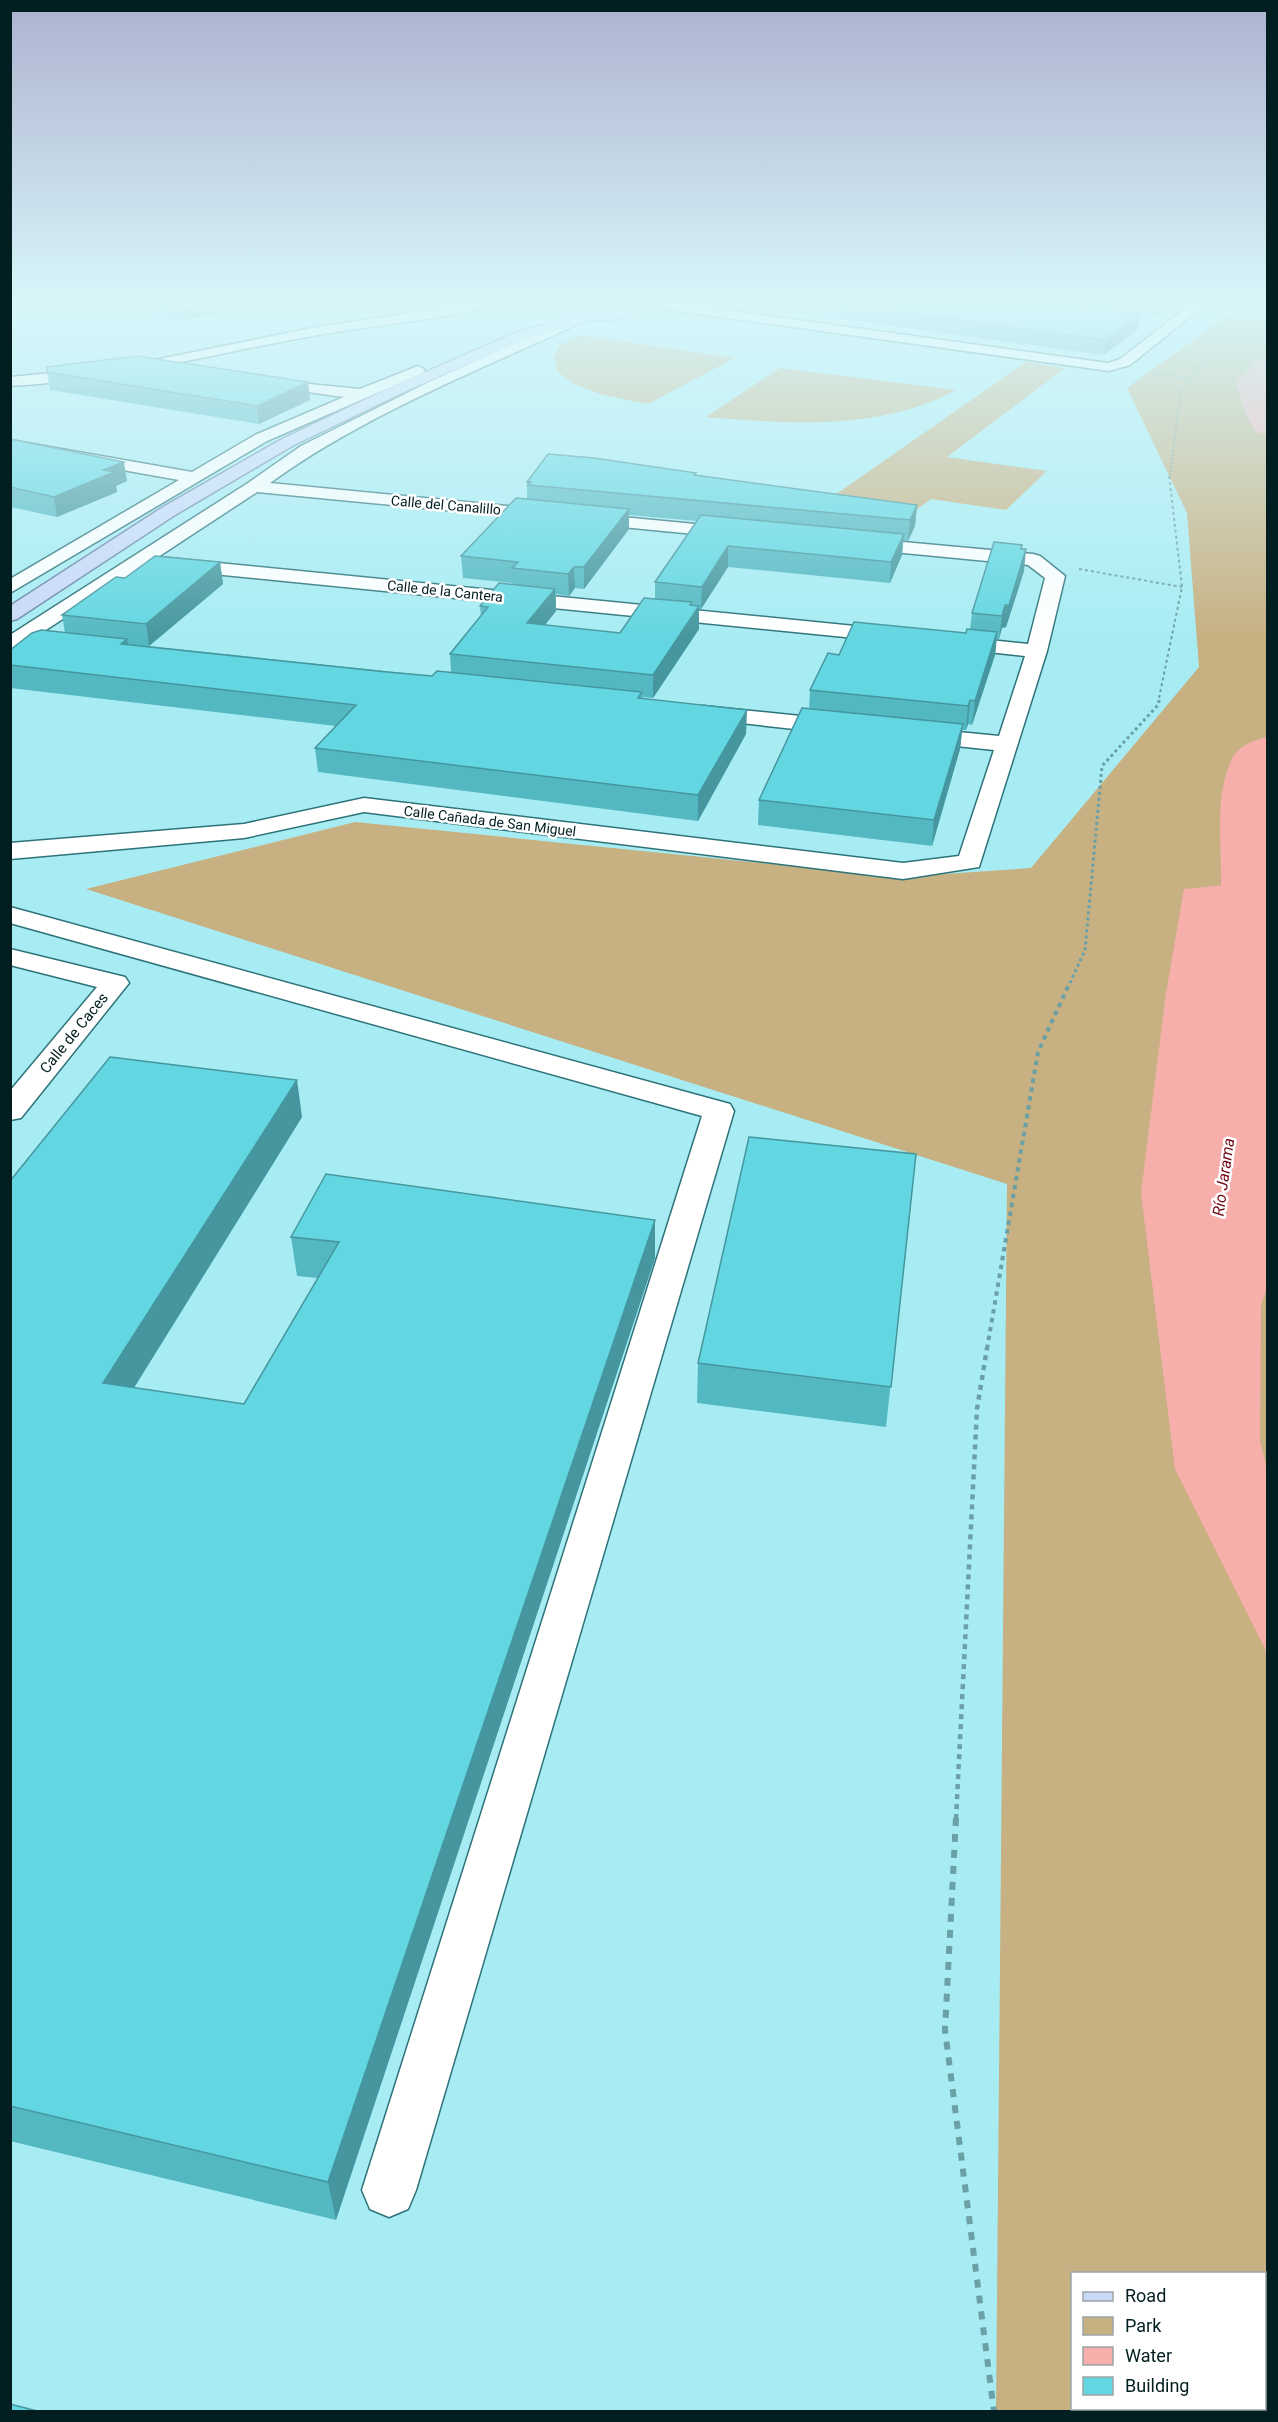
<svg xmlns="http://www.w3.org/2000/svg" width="1278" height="2422" font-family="Roboto,sans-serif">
<rect width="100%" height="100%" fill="#a8ecf3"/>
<path fill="#c7b081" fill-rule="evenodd" d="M1245,303H1267V2411H996L1007,1184L86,889L355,822L901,877L1031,868L1199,667L1187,513L1127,388ZM1072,2274H1264V2408H1072Z
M580,335L735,358L648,404L603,395L574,384L558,372L554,357L559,346Z
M1026,362L1065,368L947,457L1047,471L1006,510L931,499L916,510L832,497Z
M780,368L956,390C881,431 789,424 706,417Z"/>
<path fill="#f6afaa" d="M1248,883L1268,887V1285L1261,1305L1260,1441L1268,1473L1267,1653L1175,1469L1141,1193L1166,993L1184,889Z"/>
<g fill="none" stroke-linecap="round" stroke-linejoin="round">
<path fill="#f6afaa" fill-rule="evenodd" d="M1268,359V435L1256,432C1245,416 1241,400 1236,382L1257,362Z
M1268,737V984L1263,991L1242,997L1221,991L1213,979C1215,947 1220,915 1221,883C1222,843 1214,799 1231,761C1238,746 1253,740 1268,737Z"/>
<g stroke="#2e7379" stroke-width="3">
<path id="minor" d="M473,303H495L493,306C433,321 373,325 312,336C211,354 113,381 10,386V377L125,366L312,328Z
M641,303H675L1108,363L1120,359L1192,303H1207L1130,365L1109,371L648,307Z
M571,318L578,322L576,325C472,373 363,416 270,483L736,528L742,529L745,533L742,537L736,538L257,492L158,557L895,630L902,632L905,636L902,640L895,642L143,567L35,637L74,642L77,646L74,650L67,652L19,648L10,650V635L248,483L301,446L427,383Z
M418,366L425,370L423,373L267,441L10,593V579L179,480L10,450V440L192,472L255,435L344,397L263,386L256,382L258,379L360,389Z
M859,538L1033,554L1040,556L1065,576L1047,651L979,867L903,879L364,812L244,838L10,859V843L244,824L364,798L903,863L959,856L994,750L918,742L910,740L907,735L910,730L918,728L999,736L1025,656L952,648L945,646L942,642L945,638L952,636L1028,644L1045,578L1028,565L852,548L850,544Z
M703,706L840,720L848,722L851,727L848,732L840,734L695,718L692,713L695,708Z
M10,907L730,1104L734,1111L416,2190L408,2209L389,2217L370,2209L362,2190L702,1116L10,923Z
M10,949L125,977L129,983L21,1118L10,1120V1091L97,987L10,965Z"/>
</g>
<g stroke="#6d87aa" stroke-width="3">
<path id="major" d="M634,303H648L633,315L610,320H591L525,339L406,391L294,445L175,515L17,619L10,621V606L163,507L282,439L396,385L515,333L570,317L566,314L568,311H619Z"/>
</g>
<path stroke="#6ba0a6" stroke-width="1.5" stroke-dasharray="2 2" stroke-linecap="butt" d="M1152,373L1190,378
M1170,476L1181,390L1196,369L1223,348L1268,323"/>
<path stroke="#6ba0a6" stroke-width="2" stroke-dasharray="3 3" stroke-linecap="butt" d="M1079,569L1182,587
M1159,698L1182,587L1169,475"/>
<path stroke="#6ba0a6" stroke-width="3" stroke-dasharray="3 3" stroke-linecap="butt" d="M1070,983L1085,950L1102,766L1158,705L1160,697"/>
<path stroke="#6ba0a6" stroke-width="4" stroke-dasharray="4.5 4.5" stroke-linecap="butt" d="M987,1349L1038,1052L1070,982"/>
<path stroke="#6ba0a6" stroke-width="4.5" stroke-dasharray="5 5" stroke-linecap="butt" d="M956,1819L977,1409L987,1348"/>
<path stroke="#6ba0a6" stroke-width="6" stroke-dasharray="8 8" stroke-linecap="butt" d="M956,1818L945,2030L994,2412"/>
<use href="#minor" fill="#fff" fill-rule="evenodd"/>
<use href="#major" fill="#cad9f8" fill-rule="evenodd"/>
</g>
<path fill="#54b8c2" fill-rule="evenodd" d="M104,303H266L183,320L105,308Z
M729,303H1173L1153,317L1140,315L1138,329L1103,355Z
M47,372L308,382L310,400L259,424L50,390Z
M10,439L127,481L116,486L117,492L57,517L10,507Z
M696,475L917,505L915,526L908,541H903L902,555L890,583L728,567L701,609H699V629L653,698L642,697V698L746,734L698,821L318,772L315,748L336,726L10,688V650L65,633L62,615L125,578L220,562L223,584L149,646L432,676L451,672L450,654L481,617L480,606L512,585V583L463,578L461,556L527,499V482ZM629,515L697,521L655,582V599L620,633L545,625L556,611V594L569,596L575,588L584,589L629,529Z
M1022,549L1024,571L1006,627L1002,628L999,639H997L995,655L972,725L968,724L966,730H962L960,749L932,846L758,825L759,800L809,709L810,690L839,655L966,633L970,630L972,613Z
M302,1117L134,1388L244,1404L318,1278L297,1276L291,1237L655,1220V1258L336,2220L10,2141V1181Z
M912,1192L886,1427L697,1403L698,1363Z"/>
<path fill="#45969e" d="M204,303H266L183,320L181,308Z
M1156,303H1173L1153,317Z
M1140,314L1138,329L1103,355L1105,340Z
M308,382L310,400L259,424L257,406Z
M124,462L127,481L116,486L117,492L57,517L54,497L103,470Z
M917,505L915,526L908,541L910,520Z
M629,509V529L584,589V567Z
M904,534L902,555L890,583L891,562Z
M728,546V567L701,609L702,587Z
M1026,549L1024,571L1006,627L1002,628L999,639L1002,616L1005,605Z
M220,562L223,584L149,646L146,624Z
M574,567L575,588L569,596L568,574Z
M555,589L556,611L528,646L527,623Z
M692,602L691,618L699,606V629L653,698V675Z
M997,632L995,655L972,725L975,701Z
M127,639L131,662L121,644Z
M970,700L968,724L966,730L968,706Z
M747,710L746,734L698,821V795Z
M963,724L960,749L932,846L934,820Z
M297,1080L302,1117L112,1423L103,1383Z
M655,1220V1258L336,2220L328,2182Z"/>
<path fill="#62d6e1" stroke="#45969e" stroke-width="1.5" d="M149,303H204L181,308Z
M833,303H1053L1140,314L1105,340Z
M137,356L308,382L257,406L47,372V367Z
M10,439L124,462L103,470L114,472L54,497L10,487Z
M548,454L594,458L696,473L694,475L917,505L910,520L528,485L531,482H527Z
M516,498L629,509L584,567H574L568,574L512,568L518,562L461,556Z
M701,515L904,534L891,562L728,546L702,587L655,582Z
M994,542L1022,545L1021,549H1026L1009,605H1005L1002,616L972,613Z
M155,556L220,562L146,624L62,615L116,577L125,578Z
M499,583L555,589L527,623L620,633L644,598L692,602L690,605L699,606L653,675L450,654L488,607L480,606Z
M854,622L966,633L967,629L997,632L975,701L970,700L968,706L810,690L828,653L839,655Z
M41,630L127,639L121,644L387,672L432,676L437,671L642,692L638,698L747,710L698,795L315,748L356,705L10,665V650L32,633Z
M802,708L963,724L934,820L759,800Z
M110,1057L297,1080L103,1383L244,1404L339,1242L291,1237L326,1174L655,1220L328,2182L10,2106V1181Z
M749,1137L916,1154L891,1387L698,1363Z
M10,2404L41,2412H10Z"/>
<linearGradient id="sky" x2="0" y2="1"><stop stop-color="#adb2cf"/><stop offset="0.47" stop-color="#d8f6fa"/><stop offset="1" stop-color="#d8f6fa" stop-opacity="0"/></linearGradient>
<rect width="1278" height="642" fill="url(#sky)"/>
<g text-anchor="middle" stroke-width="5" stroke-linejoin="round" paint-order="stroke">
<g font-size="14" fill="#021e21" stroke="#fff">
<text transform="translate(446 505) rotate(5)" y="5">Calle del Canalillo</text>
<text transform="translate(445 591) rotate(6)" y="5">Calle de la Cantera</text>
<text transform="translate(490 821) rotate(7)" y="5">Calle Cañada de San Miguel</text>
</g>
<g font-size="15" fill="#021e21" stroke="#fff">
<text transform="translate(74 1033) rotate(-51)" y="5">Calle de Caces</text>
</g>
<g font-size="16" font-style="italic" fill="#710913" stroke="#fff">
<text transform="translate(1223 1177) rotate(-82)" y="6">Río Jarama</text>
</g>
</g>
<rect width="1278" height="2422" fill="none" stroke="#021e21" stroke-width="24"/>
<rect x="1071" y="2272" width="195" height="138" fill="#ffffff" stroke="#9aa5a6" stroke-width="1.5"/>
<rect x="1083" y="2292" width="30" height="9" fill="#cad9f8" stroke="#9aa5a6" stroke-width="1.5"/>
<text x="1125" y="2302" font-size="18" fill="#021e21">Road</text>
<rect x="1083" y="2317" width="30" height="18" fill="#c7b081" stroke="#9aa5a6" stroke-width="1.5"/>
<text x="1125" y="2332" font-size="18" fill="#021e21">Park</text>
<rect x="1083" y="2347" width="30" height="18" fill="#f6afaa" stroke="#9aa5a6" stroke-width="1.5"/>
<text x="1125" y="2362" font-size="18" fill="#021e21">Water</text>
<rect x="1083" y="2377" width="30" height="18" fill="#62d6e1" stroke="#9aa5a6" stroke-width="1.5"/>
<text x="1125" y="2392" font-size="18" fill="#021e21">Building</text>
</svg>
